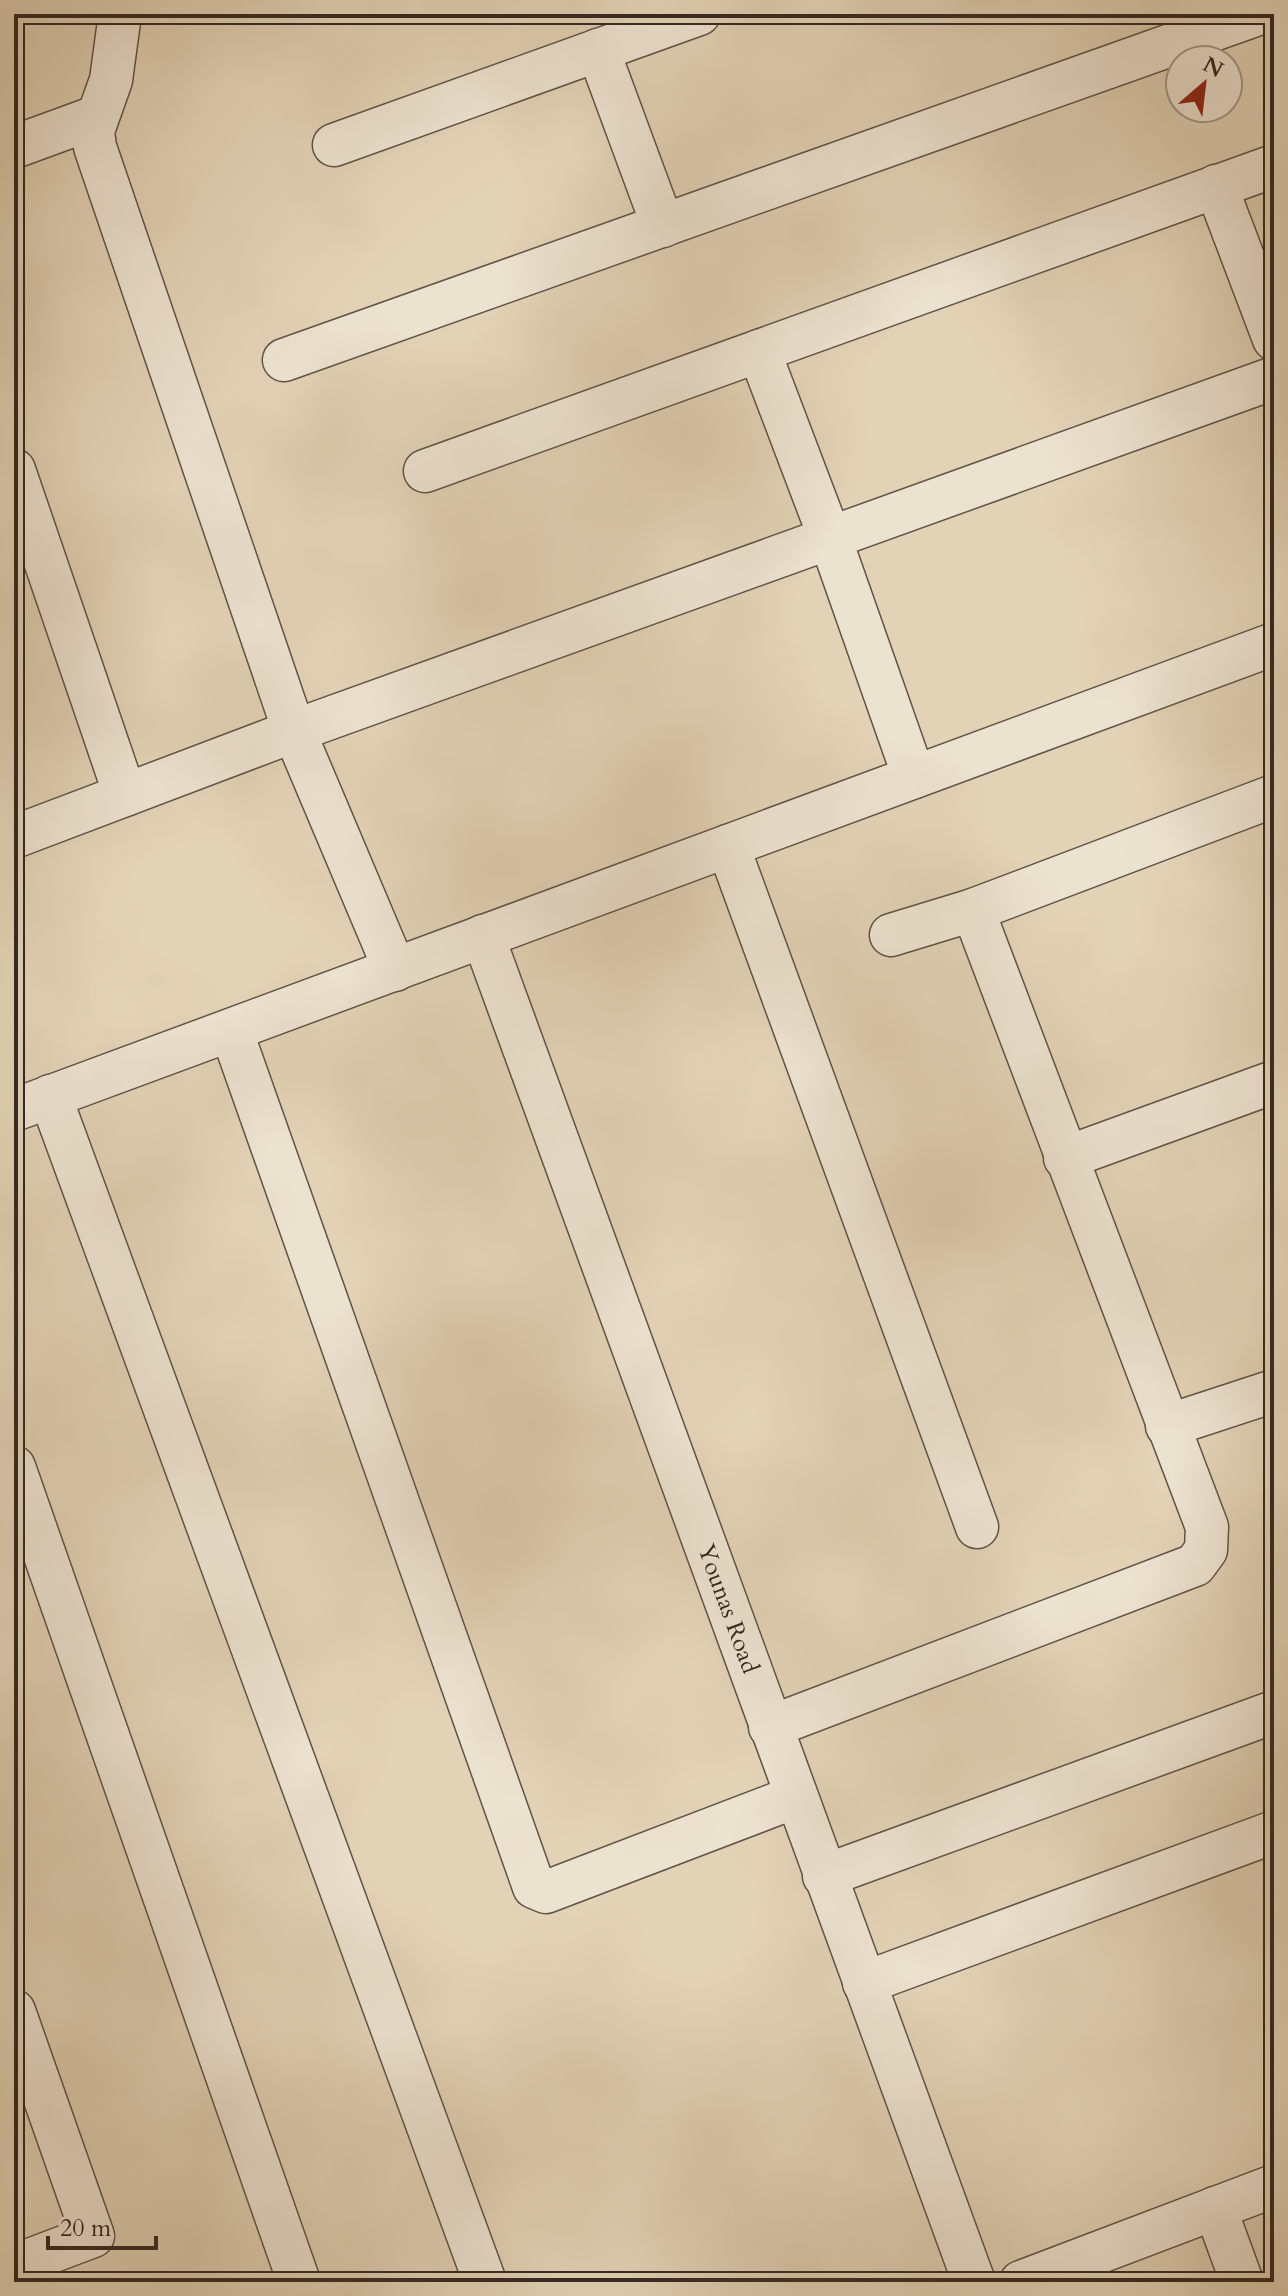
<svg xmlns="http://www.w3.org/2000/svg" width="1288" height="2296" font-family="Cardo,serif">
<rect width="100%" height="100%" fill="#e2d2b6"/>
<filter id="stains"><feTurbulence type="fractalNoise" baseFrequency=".0025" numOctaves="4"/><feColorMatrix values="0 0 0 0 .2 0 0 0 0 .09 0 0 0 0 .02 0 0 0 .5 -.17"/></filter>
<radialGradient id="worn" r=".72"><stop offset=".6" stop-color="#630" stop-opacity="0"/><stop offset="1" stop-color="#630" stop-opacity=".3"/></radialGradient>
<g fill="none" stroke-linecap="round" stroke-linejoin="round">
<g stroke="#605347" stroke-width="45">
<g id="minor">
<path d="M120,14L111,80L93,131L95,147L294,731L395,970"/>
<path d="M598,50L663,226"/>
<path d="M334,145L699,14"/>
<path d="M14,147L96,117"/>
<path d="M1216,186L1274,339"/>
<path d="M759,351L830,538L914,777"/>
<path d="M284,360L1258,14"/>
<path d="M14,470L125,795"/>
<path d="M425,471L1274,166"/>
<path d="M14,837L294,731L1274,378"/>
<path d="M728,846L977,1527"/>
<path d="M973,910L1274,796"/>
<path id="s1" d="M483,936L974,2282"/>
<path d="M231,1030L534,1887L546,1892L795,1797"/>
<path d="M50,1096L485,2282"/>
<path d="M14,1110L1274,644"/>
<path d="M1065,1158L1274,1082"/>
<path d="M1167,1426L1274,1391"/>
<path d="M14,1467L299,2282"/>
<path d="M770,1727L1195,1565L1206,1550L1207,1527L973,910L891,935"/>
<path d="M824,1876L1274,1712"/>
<path d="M864,1983L1274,1832"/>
<path d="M14,2011L93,2236L14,2266"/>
<path d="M1215,2208L1242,2282"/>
<path d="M1021,2282L1274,2186"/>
</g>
</g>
<use href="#minor" stroke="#ece2d0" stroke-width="42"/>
</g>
<g text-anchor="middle" stroke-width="8" stroke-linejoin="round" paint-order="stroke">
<g font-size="24" fill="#342922" stroke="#ece2d0">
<text dy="8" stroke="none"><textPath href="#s1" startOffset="716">Younas Road</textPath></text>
</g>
</g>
<rect width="1288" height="2296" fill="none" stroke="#e2d2b6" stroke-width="48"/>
<rect x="16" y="16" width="1256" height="2264" fill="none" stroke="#342922" stroke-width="4"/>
<rect x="24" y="24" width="1240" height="2248" fill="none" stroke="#342922" stroke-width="2"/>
<g transform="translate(1204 84) rotate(28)"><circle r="38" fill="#ece2d0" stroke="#a2988a" stroke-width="2"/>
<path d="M0-6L14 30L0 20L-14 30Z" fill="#8f2418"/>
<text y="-12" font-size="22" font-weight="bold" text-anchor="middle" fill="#342922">N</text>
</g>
<path d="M48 2236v12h108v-12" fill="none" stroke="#342922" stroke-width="4"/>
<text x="60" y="2236" font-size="24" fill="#342922" stroke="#ece2d0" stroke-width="6" paint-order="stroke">20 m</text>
<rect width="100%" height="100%" filter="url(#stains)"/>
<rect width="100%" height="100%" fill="url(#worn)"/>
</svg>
